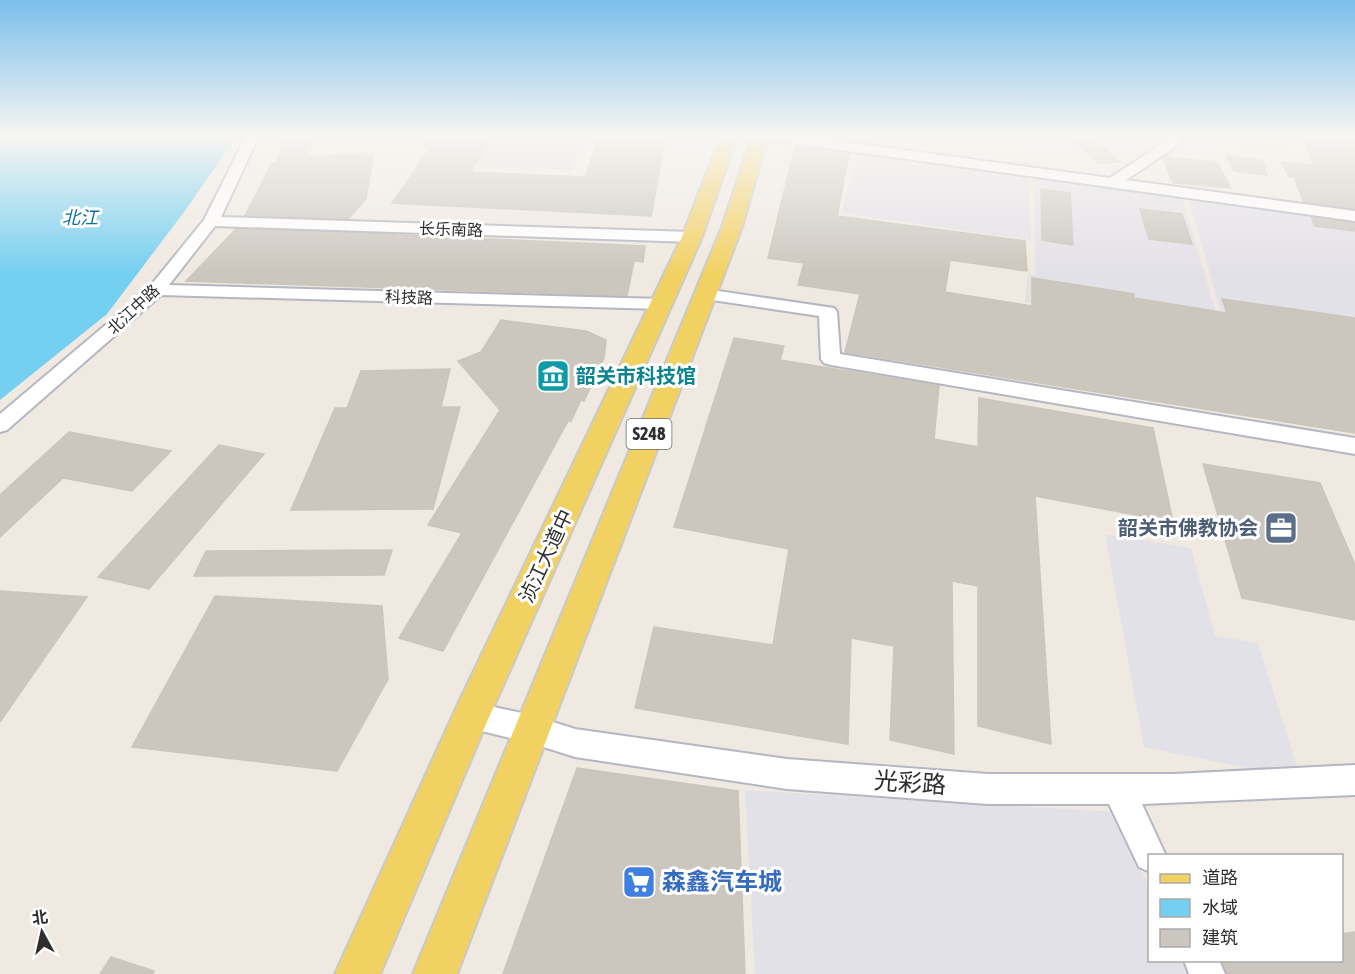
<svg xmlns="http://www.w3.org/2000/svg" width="1355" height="974" font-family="'Asap Condensed','Noto Sans SC',sans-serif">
<rect width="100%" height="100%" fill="#efe9e1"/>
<path fill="#e3e1e8" d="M858,155L1028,177L1031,240L841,213Z
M1035,176L1181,195L1222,332L1025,302L1028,274L1035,275Z
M1188,196L1355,220V354L1227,334Z
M1105,534L1191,548L1215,636L1258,643L1301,779L1144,747Z
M745,790L1115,812L1149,887L1150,960L1183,961L1190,974H755Z"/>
<path fill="#f0e6d1" d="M1210,136H1291L1293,159L1208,142Z"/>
<path fill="#dfdcd8" d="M500,136H584L571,170L475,166L489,140Z"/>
<path fill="#75cff0" d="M0,136H237L187,208L107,314L0,400Z"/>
<path fill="#cbc7bf" stroke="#cbc5ba" stroke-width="1.5" d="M285,136H312L306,157L374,153L366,199L348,219L245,216L272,163H276Z
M432,136H491L471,172L585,177L599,136L666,137L651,216L392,203L430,149L425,145Z
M1069,136H1090L1119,162L1098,163Z
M1303,136H1355V209L1304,202L1294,177H1289L1281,162L1313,165Z
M795,146L849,154L837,216L1025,241L1027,271L950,260L945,292L1032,306V278L1134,294V298L1227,313L1222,299L1355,318V433L845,352L860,294L798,285L804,263L768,258Z
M1226,156L1262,160L1267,175L1234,171Z
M1165,157L1217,162L1231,188L1173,183L1163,158Z
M1041,189L1070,193L1073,245L1042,240Z
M1140,209L1182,214L1192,244L1149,239Z
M1311,217L1355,223V231L1315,226Z
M236,229L336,232L645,246L643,262L634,261L627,296L186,281Z
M501,320L586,331L606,340L604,358L584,401L581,400L571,421H568L443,651L399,638L462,533L428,525L500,410L458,361L481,352Z
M734,338L784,346L780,360L939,386L934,439L978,447L979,398L1153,428L1173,522L1035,496L1051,744L978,726V586L952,581L954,754L890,740L894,646L851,638L848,744L635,708L654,627L773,645L789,549L674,527Z
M450,369L441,407H460L433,509L291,510L335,408H347L361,371Z
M69,432L171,451L132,491L63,478L0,537V495Z
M219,445L264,454L149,589L98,577Z
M1203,464L1320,483L1355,565V620L1242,598Z
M392,550L384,575L194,576L206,551Z
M0,591L87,597L0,722Z
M215,596L382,606L388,679L337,771L132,747Z
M577,768L738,791L745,974H503Z
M1355,932V974H1227L1222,960H1341V934Z
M111,957L154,971L153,974H100Z"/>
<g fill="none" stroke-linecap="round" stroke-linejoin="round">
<g stroke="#b4b7c1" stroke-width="4">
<path id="minor" d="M246,136H259L221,217L692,232L700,237L692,242L215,226L169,285L662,299L668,300L671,304L668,308L662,309L161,295L7,430L0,432V414L147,290L204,220Z
M763,136H801L1110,178L1169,139L1168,136H1181L1183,140L1181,143L1126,180L1355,211V221L769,140Z
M705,289L834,308L837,312L840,354L1355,438V454L831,365L824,363L821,359L819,316L699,298L696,294L699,290Z
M471,702L531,715L575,729L787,759L988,774H1174L1355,765V795L1142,804L1166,856H1150V872L1139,867L1109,804H988L787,789L575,757L531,743L461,726L457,716L461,706Z
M1184,960H1219L1225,974H1189Z"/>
</g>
<g stroke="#c9c9c9" stroke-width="4">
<path id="major" d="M721,136H737L702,237L486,724L380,974H335L458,704L682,237Z
M752,136H768L742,227L457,974H413L722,227Z"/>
</g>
<use href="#minor" fill="#fff" fill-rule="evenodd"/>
<use href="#major" fill="#f2d163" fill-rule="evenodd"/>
</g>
<linearGradient id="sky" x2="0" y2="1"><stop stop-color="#7abfeb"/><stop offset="0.5" stop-color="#f8f5f2"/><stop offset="1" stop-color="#f8f5f2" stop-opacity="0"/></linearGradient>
<rect width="1355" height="273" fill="url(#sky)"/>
<defs>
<g id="museum-square" transform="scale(1.725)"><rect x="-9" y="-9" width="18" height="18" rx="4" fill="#0f9aa8" stroke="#fff"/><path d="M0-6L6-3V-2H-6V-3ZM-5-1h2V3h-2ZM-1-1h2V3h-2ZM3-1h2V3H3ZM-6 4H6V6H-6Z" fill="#fff"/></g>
<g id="office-square" transform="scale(1.725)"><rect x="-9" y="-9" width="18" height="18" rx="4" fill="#5c6f8a" stroke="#fff"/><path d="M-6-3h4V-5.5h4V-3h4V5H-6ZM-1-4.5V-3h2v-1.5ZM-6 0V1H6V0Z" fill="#fff"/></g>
<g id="supermarket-square" transform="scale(1.725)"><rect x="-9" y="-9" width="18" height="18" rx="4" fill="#3f7fe0" stroke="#fff"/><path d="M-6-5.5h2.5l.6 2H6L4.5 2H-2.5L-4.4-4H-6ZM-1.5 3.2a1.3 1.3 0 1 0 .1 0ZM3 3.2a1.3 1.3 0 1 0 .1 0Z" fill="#fff"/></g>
</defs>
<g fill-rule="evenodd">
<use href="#museum-square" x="553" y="376"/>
<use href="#office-square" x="1281" y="528"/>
<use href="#supermarket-square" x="639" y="882"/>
</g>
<g text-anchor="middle" stroke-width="6" stroke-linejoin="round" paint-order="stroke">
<g font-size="16" fill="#2e2e2e" stroke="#fff">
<text transform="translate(451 229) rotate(2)" y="6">长乐南路</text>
<text transform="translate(409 297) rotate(2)" y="6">科技路</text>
<text transform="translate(133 309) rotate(-43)" y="6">北江中路</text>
</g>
<g font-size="18" font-style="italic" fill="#0d6fa3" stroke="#fff">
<text x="80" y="224">北江</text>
</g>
<rect fill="#fff" stroke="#6d6d6d" stroke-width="1.5" x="626.5" y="419" width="45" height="30" rx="4.5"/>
<g font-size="18" font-weight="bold" fill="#2e2e2e">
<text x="649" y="440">S248</text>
</g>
<g font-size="20" font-weight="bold" fill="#0d838f" stroke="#fff" text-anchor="start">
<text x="576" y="383">韶关市科技馆</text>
</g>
<g font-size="20" font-weight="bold" fill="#4e5e75" stroke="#fff" text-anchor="end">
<text x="1258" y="535">韶关市佛教协会</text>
</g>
<g font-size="20" fill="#2e2e2e" stroke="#fff">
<text transform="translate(546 556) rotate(-65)" y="7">浈江大道中</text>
</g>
<g font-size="24" fill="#2e2e2e" stroke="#fff">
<text transform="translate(910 783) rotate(4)" y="8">光彩路</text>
</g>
<g font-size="24" font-weight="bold" fill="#366cbe" stroke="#fff" text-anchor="start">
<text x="662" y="890">森鑫汽车城</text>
</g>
</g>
<rect x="1148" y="854" width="195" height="108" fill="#ffffff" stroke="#ababab" stroke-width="1.5"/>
<rect x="1160" y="874" width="30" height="9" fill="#f2d163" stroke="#ababab" stroke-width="1.5"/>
<text x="1202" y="884" font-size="18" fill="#2e2e2e">道路</text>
<rect x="1160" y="899" width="30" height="18" fill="#75cff0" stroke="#ababab" stroke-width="1.5"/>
<text x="1202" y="914" font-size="18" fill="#2e2e2e">水域</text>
<rect x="1160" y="929" width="30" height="18" fill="#cbc7bf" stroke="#ababab" stroke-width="1.5"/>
<text x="1202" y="944" font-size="18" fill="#2e2e2e">建筑</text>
<g transform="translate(42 932) rotate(352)" stroke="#ffffff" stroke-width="4.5" paint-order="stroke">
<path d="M0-4.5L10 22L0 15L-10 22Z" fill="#2e2e2e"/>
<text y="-9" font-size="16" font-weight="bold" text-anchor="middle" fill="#2e2e2e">北</text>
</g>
</svg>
